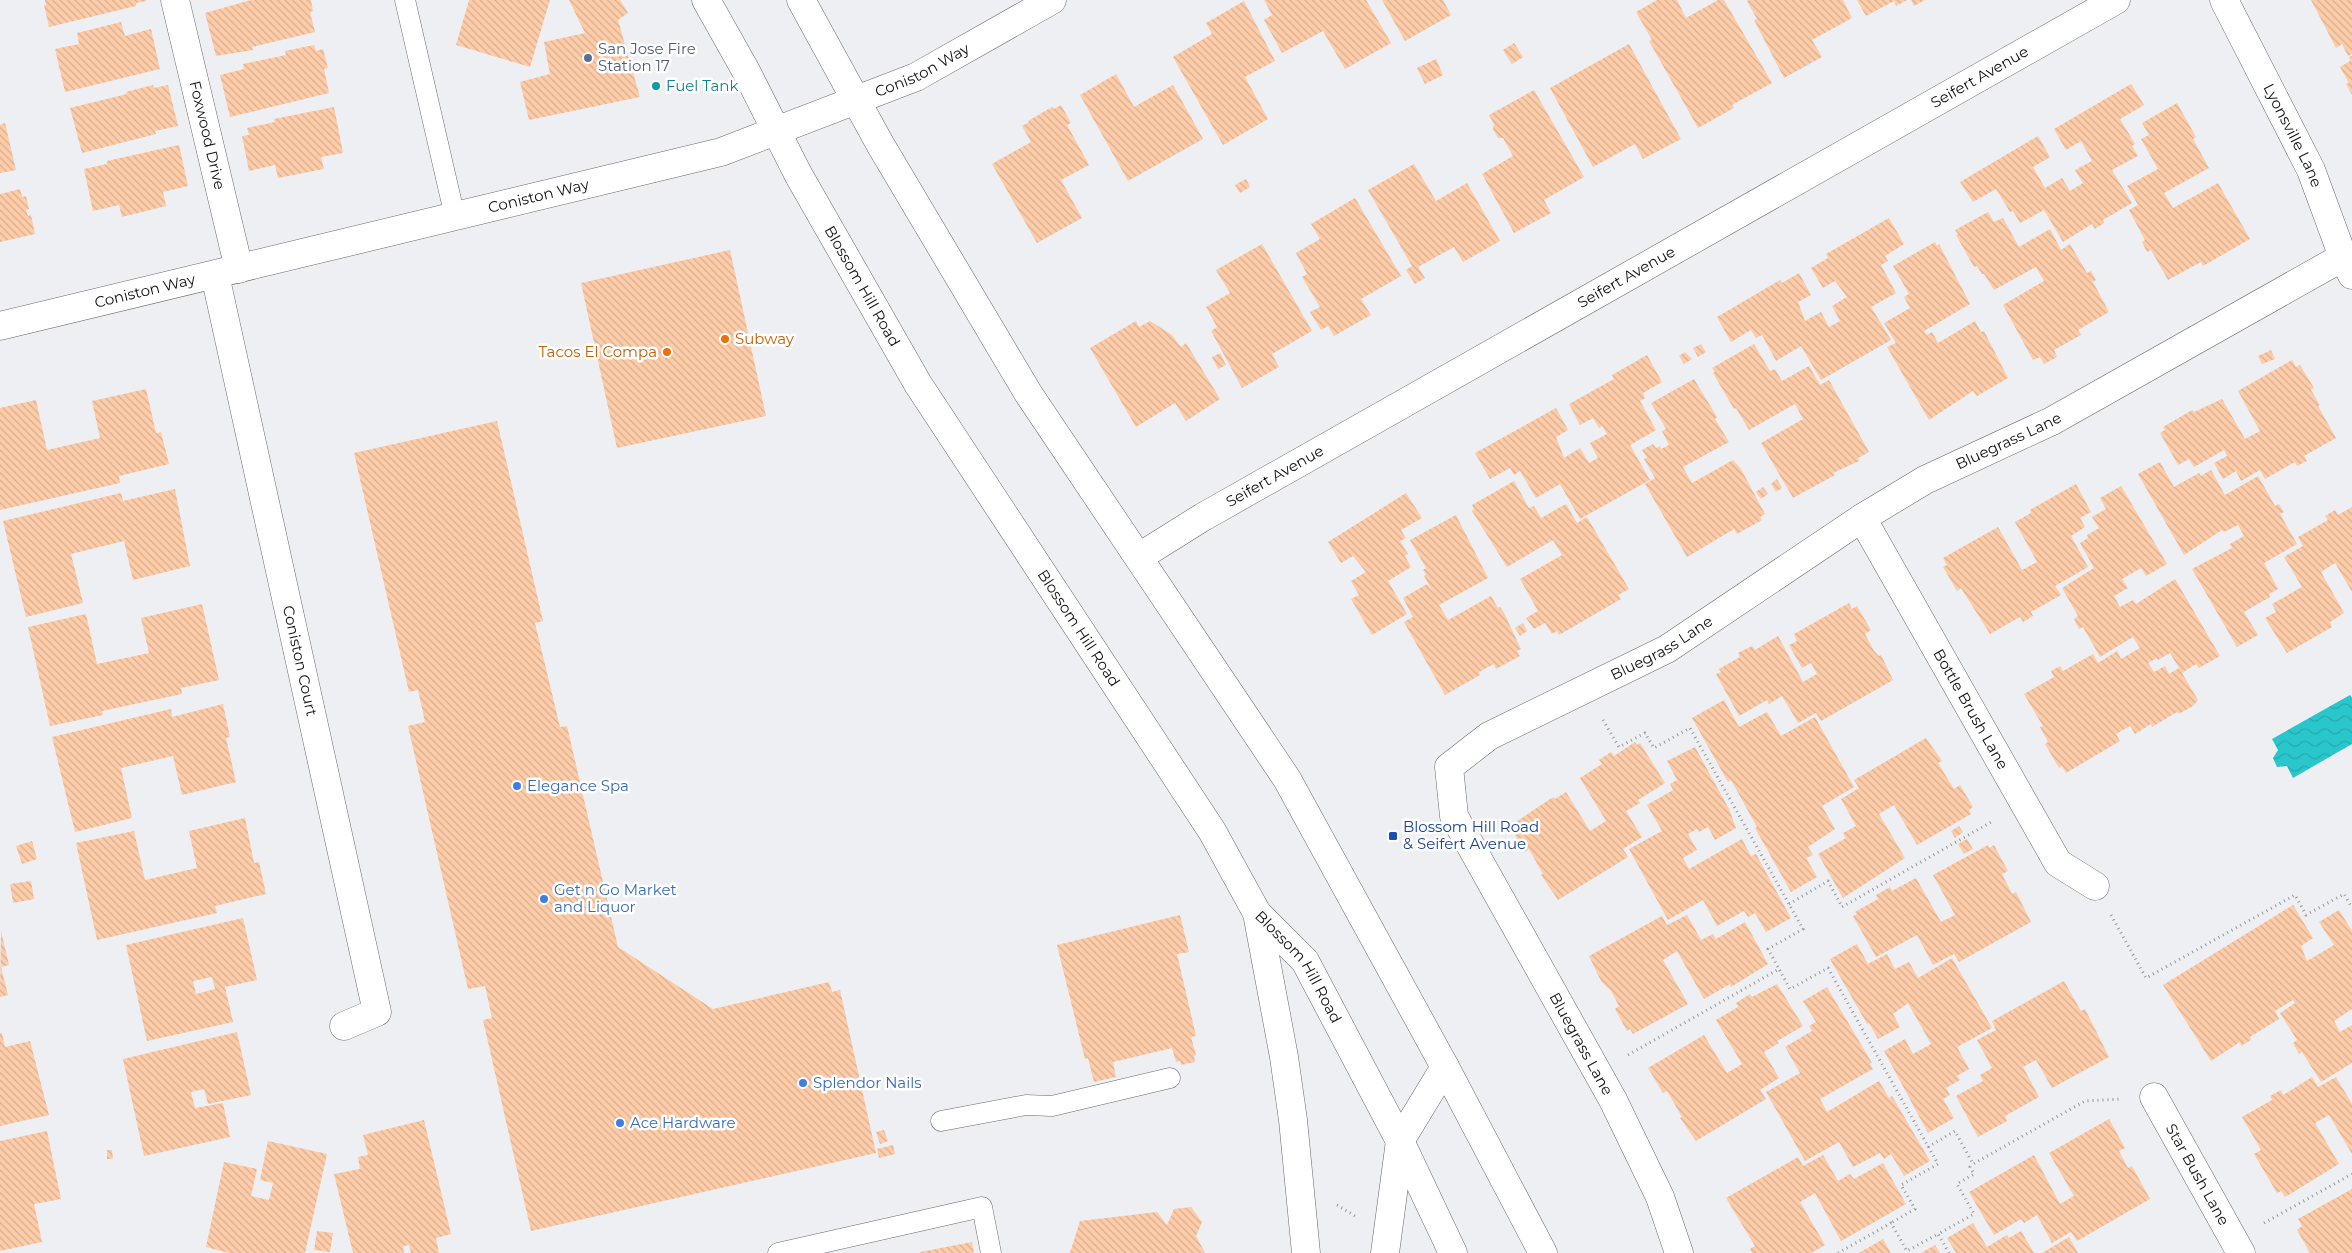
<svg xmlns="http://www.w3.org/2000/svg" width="2352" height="1253" font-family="Montserrat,sans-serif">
<defs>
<pattern id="water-waves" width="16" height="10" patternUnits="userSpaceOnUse" patternTransform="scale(1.25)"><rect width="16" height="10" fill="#29c7cc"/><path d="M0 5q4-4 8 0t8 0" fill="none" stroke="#24aaae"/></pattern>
<pattern id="building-back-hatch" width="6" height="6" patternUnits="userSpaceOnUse" patternTransform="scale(1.25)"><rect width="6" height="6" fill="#fdcca9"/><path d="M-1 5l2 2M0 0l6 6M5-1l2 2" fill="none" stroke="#d8ae90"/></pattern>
</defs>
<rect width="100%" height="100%" fill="#eeeff2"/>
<path fill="url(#water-waves)" d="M2350,695L2352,698V744L2293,778L2287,766L2277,767L2273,758L2278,750L2272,739Z"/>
<path fill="url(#building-back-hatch)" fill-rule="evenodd" d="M45,0H146V1L136,3V6L49,27L44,5H46Z
M251,0H311L313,11L310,12L315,32L252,47L253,50L216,56L205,13Z
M469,0H550L530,67L456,45Z
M569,0H620L628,13L618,20L640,97L529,120L520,82L550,74L544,42L585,33Z
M1264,0H1366L1391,43L1345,69L1323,31L1282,53L1264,20L1272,15Z
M1382,0H1443L1451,15L1405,41Z
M1657,0H1677L1686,18L1718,0H1724L1772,83L1732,105L1734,108L1698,128L1649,41L1652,40L1636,12Z
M1749,0H1843L1852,18L1812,40L1822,57L1784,78L1754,20L1757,19L1747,1Z
M1857,0H1907L1896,6L1894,1L1866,16Z
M1911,0H1925L1914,6Z
M2311,0H2352V54L2348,56L2342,44L2336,48Z
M1244,1L1275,61L1245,77L1268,119L1223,145L1173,57L1212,34L1206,23Z
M121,22L125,36L151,29L160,69L65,92L55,49L79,44L77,33Z
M1514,43L1523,57L1512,64L1503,50Z
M1629,44L1681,139L1643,159L1635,144L1593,167L1550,88Z
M314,45L316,51L323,49L328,68L324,69L329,93L230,117L220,75L244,69L243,64L286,55L285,51Z
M2352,56V95L2346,84L2349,83L2340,67L2350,61L2349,57Z
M1436,59L1443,75L1425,84L1417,68Z
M1116,74L1134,107L1173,85L1203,139L1128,181L1080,95Z
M2131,84L2144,105L2120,119L2135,144L2132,146L2138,156L2112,170L2132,203L2103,220L2104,223L2095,229L2092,224L2063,242L2044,210L2020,223L2013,211L2010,212L1996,189L1973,202L1960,182L2038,136L2050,157L2033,167L2045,188L2062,178L2070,191L2083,183L2075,170L2092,161L2081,141L2066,150L2054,129Z
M153,85L154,88L168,85L178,126L155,131L156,134L82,153L70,108L127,94L126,92Z
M1534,90L1584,177L1544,200L1551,213L1514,233L1482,174L1513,156L1503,138H1498L1493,129L1494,124L1489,115Z
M2177,103L2196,137L2193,139L2209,168L2164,193L2173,208L2218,183L2250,239L2203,266L2201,262L2168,280L2151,250L2147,252L2142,242L2145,240L2129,210L2138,205L2127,186L2158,169L2141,139L2149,135L2142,123Z
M1061,105L1071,123L1067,125L1089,165L1061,180L1082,218L1037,243L992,164L1031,142L1022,126L1029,122L1028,121L1052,107L1054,109Z
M334,107L343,153L321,157L324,169L278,178L275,165L249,171L242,136L249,135L247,128L275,122L274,119Z
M5,123L16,170L0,173V125Z
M179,145L188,186L163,192L166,206L122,217L119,205L93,211L84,169L107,164V161Z
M1414,164L1436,201L1467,183L1500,241L1463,262L1454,247L1418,267L1425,278L1415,284L1406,270L1412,266L1368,190Z
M1246,179L1250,187L1240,193L1235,185Z
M20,189L22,197L26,196L29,209L26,210L28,216L31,215L35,234L0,242V194Z
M1355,198L1401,276L1361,299L1371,315L1334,336L1328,326L1321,330L1310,312L1320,307L1302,277L1307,274L1296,253L1320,239L1311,224Z
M1988,212L1994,222L2003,218L2019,247L2050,229L2061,250L2070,244L2087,273L2091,271L2096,280L2093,282L2109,312L2078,330L2081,335L2054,350L2057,357L2044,364L2040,357L2033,360L2003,305L2044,281L2036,267L1994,290L1984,274H1982L1977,266L1974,267L1956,235L1958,234L1955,230Z
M1889,218L1904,244L1885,256L1888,261L1881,265L1896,293L1871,307L1891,340L1821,380L1801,346L1776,361L1762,335L1756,338L1751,330L1731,342L1717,317L1780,280L1782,283L1799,273L1811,295L1798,302L1805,321L1821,312L1829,327L1840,321L1832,306L1847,297L1835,281L1823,288L1811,268L1828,258L1826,254Z
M1935,242L1937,246L1939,244L1970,304L1924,331L1927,335L1932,332L1938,343L1975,321L1981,332L1984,331L2008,378L1977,396L1973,391L1929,420L1887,347L1896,343L1884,323L1910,308L1904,297L1909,294L1893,266Z
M1262,244L1312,331L1272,354L1279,367L1242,388L1211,331L1217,327L1206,307L1230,293L1216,270Z
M730,250L766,416L617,448L581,283Z
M1136,321L1139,327L1150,321L1172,335L1181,347L1186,343L1220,399L1186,421L1175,403L1136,427L1090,348Z
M1701,344L1706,352L1698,357L1693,348Z
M1754,344L1770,371L1775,369L1782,381L1809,366L1820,385L1829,380L1869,452L1858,458L1859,461L1833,473L1835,475L1793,498L1761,443L1803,419L1795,404L1749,430L1736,408L1734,409L1713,373L1715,372L1712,368Z
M2271,350L2275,359L2262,364L2258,356Z
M1685,352L1692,359L1684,364L1679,356Z
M1220,353L1226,365L1218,369L1212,357Z
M1647,355L1662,382L1643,393L1645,398L1640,401L1656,430L1630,445L1650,480L1580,519L1560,484L1536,498L1520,471L1514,475L1510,468L1490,479L1475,453L1556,408L1568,430L1556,437L1564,458L1580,448L1589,463L1598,458L1590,443L1607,434L1602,426L1599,428L1593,418L1580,425L1569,404L1614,379L1612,375Z
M2292,360L2296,367L2300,365L2314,388L2311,390L2320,405L2318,406L2336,438L2304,456L2307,461L2297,466L2295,462L2265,479L2260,470L2241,481L2236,471L2223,479L2214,463L2227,456L2224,450L2194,467L2189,459L2178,465L2160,433L2165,430L2163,427L2192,410L2194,412L2222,399L2245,439L2260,431L2238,391Z
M1694,379L1717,417L1715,419L1729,442L1683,467L1692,483L1733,460L1741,469L1765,514L1760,517L1762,520L1737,534L1734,529L1687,557L1645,484L1655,478L1644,459L1647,457L1642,450L1653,444L1656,448L1660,446L1661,449L1669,445L1662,431L1666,429L1651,403Z
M146,389L156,433L161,432L169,464L119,476L120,483L0,510V408L36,400L47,450L100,438L92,401Z
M497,421L543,621L535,623L560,727L567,726L618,947L713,1009L829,982L832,992L840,990L876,1153L531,1231L483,1020L492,1018L485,986L468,989L408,726L425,722L418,690L409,692L354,453Z
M2160,462L2174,487L2199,473L2201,476L2211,470L2225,495L2258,476L2275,506L2279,504L2284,512L2280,514L2297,544L2264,563L2278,589L2269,594L2270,597L2244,612L2258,635L2237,647L2192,569L2232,548L2230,544L2244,536L2238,525L2224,532L2222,530L2184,555L2138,474Z
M1777,479L1782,488L1776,492L1771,484Z
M1514,481L1529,508L1534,506L1541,518L1566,504L1577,523L1587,517L1629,589L1618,595L1621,599L1559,635L1557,631L1552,634L1545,623L1534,629L1526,618L1538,611L1520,579L1562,555L1553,540L1507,567L1472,511L1474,509L1472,505Z
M2076,484L2091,512L2080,518L2085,527L2071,536L2088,567L2055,586L2061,595L2031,612L2033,616L2023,622L2020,617L1990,634L1961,588L1957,591L1943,567L1947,565L1943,558L1998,527L2022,570L2037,562L2015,522L2031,513L2030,510Z
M2121,486L2167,564L2146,576L2141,568L2122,579L2128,588L2114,596L2120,607L2133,600L2136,604L2175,579L2220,656L2199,668L2196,664L2182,673L2198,700L2193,706L2179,714L2177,712L2152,727L2151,724L2135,734L2130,726L2116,734L2120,741L2066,773L2062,766L2059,768L2045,744L2048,742L2040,727L2043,726L2024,694L2054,677L2051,671L2060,666L2063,671L2093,654L2098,663L2117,651L2121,659L2140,648L2133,637L2100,657L2083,627L2079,629L2074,619L2078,616L2062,588L2094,568L2080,543L2088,538L2087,535L2099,528L2092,517L2106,509L2100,498ZM2170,653L2179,668L2169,674L2165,666L2154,672L2148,663L2157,658L2158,660Z
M1763,487L1768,494L1761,499L1756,492Z
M175,489L190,566L133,580L124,541L71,554L83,603L26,617L3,521L121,493L123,501Z
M1406,493L1422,518L1401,530L1406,538L1400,541L1408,554L1405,556L1411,567L1388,581L1407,614L1372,635L1351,599L1359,595L1351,581L1366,572L1353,556L1341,563L1328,542Z
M2352,507V592L2335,563L2321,572L2344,613L2330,622L2332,627L2287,653L2265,618L2276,612L2272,604L2302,587L2284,557L2303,546L2298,537L2328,520L2325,516L2335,510L2338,515Z
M1456,515L1488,578L1439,605L1448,620L1491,596L1498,608L1500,607L1504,613L1521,649L1517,651L1520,656L1496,669L1494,664L1479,672L1480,675L1445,695L1404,622L1413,617L1403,598L1427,584L1433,592L1424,576L1426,574L1423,570L1426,568L1410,540Z
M1849,603L1852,609L1857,606L1871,630L1865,634L1874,651L1879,656L1881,655L1893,680L1821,721L1816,713L1798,723L1782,696L1769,704L1767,700L1739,716L1716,674L1721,672L1719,669L1740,657L1738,653L1752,646L1755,650L1778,636L1803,682L1817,674L1811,663L1802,668L1789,645L1797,641L1794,634Z
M202,604L219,680L181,688L182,694L102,711L103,715L50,726L28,627L86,614L97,664L149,653L141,618Z
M1523,623L1527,631L1520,636L1515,628Z
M1724,700L1739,727L1767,712L1781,736L1815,717L1854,787L1822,806L1835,829L1808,847L1813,855L1806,858L1817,877L1791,892L1755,828L1757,827L1731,780L1728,782L1692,718Z
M223,704L230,737L226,738L236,782L182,795L173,756L121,768L132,818L75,832L52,737L171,709L172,717Z
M1926,738L1942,761L1938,763L1954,789L1960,785L1973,807L1969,810L1971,814L1917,845L1894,805L1879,814L1905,858L1843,898L1818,854L1846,838L1843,833L1856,826L1841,799L1859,788L1854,780Z
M1635,742L1637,745L1640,743L1665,783L1638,800L1640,803L1626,811L1642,837L1623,849L1628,857L1558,900L1541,875L1543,874L1529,849L1525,852L1511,829L1515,827L1513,824L1553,797L1555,799L1566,792L1590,831L1606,821L1580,778L1602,764L1599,760L1611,752L1614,756Z
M1695,747L1729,809L1736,828L1715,840L1708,827L1699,832L1697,829L1688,834L1697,850L1683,858L1689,869L1742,839L1751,856L1756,854L1791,918L1766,932L1755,913L1748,917L1744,911L1717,926L1703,900L1668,920L1629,849L1662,831L1647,805L1673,790L1670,784L1677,780L1667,761Z
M245,818L254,863L259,862L266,894L215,906L217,913L97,940L76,843L134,831L145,880L197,868L189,831Z
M1959,826L1963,832L1955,838L1951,831Z
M1967,839L1973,849L1964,854L1958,844Z
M32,841L37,859L22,864L16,846Z
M1988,845L1989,848L1994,845L2008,871L2002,874L2012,894L2016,892L2031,922L1959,962L1954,954L1933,965L1917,935L1876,957L1853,916L1857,914L1855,912L1878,899L1876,895L1890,887L1892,891L1916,878L1941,922L1955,915L1933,875Z
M31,881L34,899L13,903L10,884Z
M2293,905L2313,938L2301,946L2307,961L2334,945L2319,922L2339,910L2352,931V1009L2334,1021L2340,1032L2352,1025V1063L2321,1082L2302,1052L2299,1054L2293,1043L2297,1040L2280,1013L2295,1003L2293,1000L2275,1011L2279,1019L2250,1037L2251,1040L2241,1046L2240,1042L2211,1061L2163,985Z
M1180,915L1189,952L1177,954L1196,1036L1191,1037L1196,1055L1194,1056L1195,1062L1181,1065L1180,1061L1176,1062L1172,1048L1113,1062L1116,1077L1094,1082L1088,1058L1085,1059L1057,945Z
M1687,915L1701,940L1713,934L1716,939L1745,922L1768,964L1731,987L1730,984L1704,999L1677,951L1663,960L1688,1004L1633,1034L1630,1029L1627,1031L1615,1009L1619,1006L1611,991L1601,981L1589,956L1662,916L1667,925Z
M243,918L257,980L225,987L233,1022L147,1041L126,945ZM212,977L215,989L196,994L193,981Z
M1,931L9,965L1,967L8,995L0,997Z
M1857,944L1868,964L1887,954L1895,969L1909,962L1918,978L1952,958L1992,1028L1957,1047L1969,1069L1957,1076L1960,1080L1946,1088L1950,1095L1943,1099L1954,1118L1928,1133L1884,1051L1905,1039L1913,1054L1931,1044L1908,1003L1893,1014L1900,1027L1878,1039L1869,1023L1867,1024L1830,959Z
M2064,981L2081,1011L2085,1009L2109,1057L2052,1088L2036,1060L2023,1067L2039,1097L2005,1116L2007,1121L1978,1137L1956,1096L1983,1081L1980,1075L1992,1068L1977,1040L1996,1030L1992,1021Z
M1777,984L1803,1026L1777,1041L1779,1043L1764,1052L1779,1078L1760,1090L1766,1099L1696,1141L1680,1118L1682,1117L1667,1091L1663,1093L1648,1068L1704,1035L1727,1073L1742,1064L1716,1020L1738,1007L1736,1003L1750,994L1752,997Z
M1827,987L1872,1063L1870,1064L1873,1069L1820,1099L1827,1112L1879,1081L1889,1098L1892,1096L1930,1161L1904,1176L1891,1154L1884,1159L1880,1153L1853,1167L1839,1142L1805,1161L1766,1092L1800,1073L1785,1047L1812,1031L1809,1026L1816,1022L1803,1001Z
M237,1032L251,1095L208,1104L204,1089L191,1092L195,1108L223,1103L230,1137L144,1156L123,1059Z
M0,1033H2L5,1047L30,1041L49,1115L0,1126Z
M2312,1077L2318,1087L2336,1077L2352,1104V1154L2329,1115L2315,1123L2339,1164L2285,1197L2281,1191L2277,1193L2254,1154L2261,1150L2242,1117L2272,1100L2270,1096L2281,1090L2283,1095Z
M2109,1119L2125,1148L2119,1151L2128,1168L2132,1166L2150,1199L2077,1241L2071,1232L2052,1243L2037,1215L2024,1223L2021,1219L1994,1235L1969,1192L2034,1155L2060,1204L2074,1196L2049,1153Z
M424,1120L451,1234L436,1238L439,1253H411L409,1245L403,1246L404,1253H353L334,1174L360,1169L358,1157L368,1155L363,1135Z
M884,1130L888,1141L880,1144L876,1132Z
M47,1131L61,1199L34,1204L42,1242L0,1251V1141Z
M268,1141L327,1154L305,1253H229L206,1247L224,1162L257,1169L251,1196L269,1200L273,1183L260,1180Z
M893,1145L895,1154L879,1158L877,1149Z
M107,1150H112L113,1159H107Z
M1823,1155L1838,1181L1850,1174L1854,1179L1883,1163L1906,1204L1841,1241L1815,1193L1800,1202L1825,1245L1811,1253H1752L1750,1249L1755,1246L1726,1198L1798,1157L1803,1166Z
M2352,1189V1253H2310L2297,1230L2302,1226L2298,1219Z
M1191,1207L1202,1222L1196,1236L1205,1253H1070L1080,1221L1157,1212L1167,1225L1174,1209Z
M1973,1223L1987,1247L2007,1235L2009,1238L2021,1231L2034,1253H1956L1947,1238Z
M317,1231L333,1233L330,1252L314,1250Z
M2069,1237L2078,1253H2042Z
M1883,1239L1891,1253H1859Z
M972,1242L974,1253H920V1252Z
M1935,1245L1940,1253H1921Z"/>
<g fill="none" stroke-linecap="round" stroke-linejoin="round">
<g stroke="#69696b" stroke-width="21">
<path id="service" d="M405,0L455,217
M941,1121L1026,1105L1052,1106L1170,1078
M778,1253L982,1207L991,1253"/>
</g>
<g stroke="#69696b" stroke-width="29">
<g id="minor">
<path id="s1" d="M175,0L239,269"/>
<path id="s2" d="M2224,0L2311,170L2343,257L2352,275"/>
<path id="s3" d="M215,275L377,1012L344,1026"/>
<path id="s4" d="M0,326L721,152L916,77L1052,0"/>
<path id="s5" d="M1862,518L2058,863L2095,886"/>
<path id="s6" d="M1139,557L1203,517L2116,0"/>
<path id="s7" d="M2154,1097L2241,1253"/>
<path id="s8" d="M1679,1253L1660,1197L1613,1100L1454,816L1449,767L1489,736L1667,649L1862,518L1925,480L2052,421L2343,257"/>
</g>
</g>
<g stroke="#69696b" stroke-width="29">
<g id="secondary">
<path id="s9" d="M706,0L746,71L798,174L918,384L1212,831L1257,913L1305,961L1400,1141L1453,1253"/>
<path d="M801,0L880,144L1028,393L1287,779L1445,1067L1543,1253"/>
<path d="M1257,913L1284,1057L1293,1120L1306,1253"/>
<path d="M1385,1253L1400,1141L1445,1067"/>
</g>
</g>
<path stroke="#969799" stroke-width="3" stroke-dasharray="1 4" stroke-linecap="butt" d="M1603,720L1619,747L1645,733L1654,748L1690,728L1803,929L1768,949L1779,969
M1789,904L1828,881L1842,907L1993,821
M2111,915L2146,978L2295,895L2306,915L2344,894L2352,908
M1628,1055L1779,969L1790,989L1828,968L1938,1164L1901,1185L1915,1209L1891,1223
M1928,1147L1955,1131L1973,1164L2085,1101L2121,1099
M1337,1205L1355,1216
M2264,1223L2352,1174
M1838,1253L1891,1223L1907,1251L1938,1234
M1949,1253L1938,1234L1974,1214L1957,1184L1974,1174L1970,1167L1973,1164"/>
<use href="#service" stroke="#fff" stroke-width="20"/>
<use href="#minor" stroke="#fff" stroke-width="28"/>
<use href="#secondary" stroke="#fff" stroke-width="28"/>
</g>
<circle fill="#5c6f8a" stroke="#fff" stroke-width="2" cx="588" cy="58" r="5"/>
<circle fill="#0f9aa8" stroke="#fff" stroke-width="2" cx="656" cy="86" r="5"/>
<g fill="#e8710a" stroke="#fff" stroke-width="2">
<circle cx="725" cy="339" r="5"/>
<circle cx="667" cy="352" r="5"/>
</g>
<g fill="#3f7fe0" stroke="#fff" stroke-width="2">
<circle cx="517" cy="786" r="5"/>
<circle cx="544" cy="899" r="5"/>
<circle cx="803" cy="1083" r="5"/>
<circle cx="620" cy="1123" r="5"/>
</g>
<rect fill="#1a4fb4" stroke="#fff" stroke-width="2" x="1388" y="831" width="10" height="10" rx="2.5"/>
<g text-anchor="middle" stroke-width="5" stroke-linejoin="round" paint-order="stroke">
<g font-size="15" fill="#4e5e75" stroke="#fff" text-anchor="start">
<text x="598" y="54">San Jose Fire<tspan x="598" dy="17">Station 17</tspan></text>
</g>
<g font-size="15" fill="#101011" stroke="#fff">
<text dy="5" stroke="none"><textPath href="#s4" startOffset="959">Coniston Way</textPath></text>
<text dy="5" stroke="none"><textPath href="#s6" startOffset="968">Seifert Avenue</textPath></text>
<text dy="5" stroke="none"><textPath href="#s1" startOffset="139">Foxwood Drive</textPath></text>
<text dy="5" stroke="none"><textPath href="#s2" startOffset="152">Lyonsville Lane</textPath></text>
<text dy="5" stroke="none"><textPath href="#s4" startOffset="554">Coniston Way</textPath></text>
<text dy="5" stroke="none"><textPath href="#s6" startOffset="562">Seifert Avenue</textPath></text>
<text dy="5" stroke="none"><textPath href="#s9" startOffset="326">Blossom Hill Road</textPath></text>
<text dy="5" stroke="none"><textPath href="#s4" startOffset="149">Coniston Way</textPath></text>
<text dy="5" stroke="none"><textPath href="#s8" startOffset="1191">Bluegrass Lane</textPath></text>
<text dy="5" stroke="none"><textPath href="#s6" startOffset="158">Seifert Avenue</textPath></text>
<text dy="5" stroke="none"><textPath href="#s9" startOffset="731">Blossom Hill Road</textPath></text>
<text dy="5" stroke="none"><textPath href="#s8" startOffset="786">Bluegrass Lane</textPath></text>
<text dy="5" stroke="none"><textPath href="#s3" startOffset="395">Coniston Court</textPath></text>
<text dy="5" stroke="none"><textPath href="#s5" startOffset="220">Bottle Brush Lane</textPath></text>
<text dy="5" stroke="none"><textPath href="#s9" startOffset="1136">Blossom Hill Road</textPath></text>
<text transform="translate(1581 1044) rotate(61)" y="5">Bluegrass Lane</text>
<text dy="5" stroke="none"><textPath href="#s7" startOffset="89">Star Bush Lane</textPath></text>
</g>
<g font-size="15" fill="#0d838f" stroke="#fff" text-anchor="start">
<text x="666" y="91">Fuel Tank</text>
</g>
<g font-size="15" fill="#c56008" stroke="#fff" text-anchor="start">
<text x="735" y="344">Subway</text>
<text x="657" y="357" text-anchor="end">Tacos El Compa</text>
</g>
<g font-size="15" fill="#366cbe" stroke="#fff" text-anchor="start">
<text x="527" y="791">Elegance Spa</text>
<text x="554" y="895">Get n Go Market<tspan x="554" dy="17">and Liquor</tspan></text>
<text x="813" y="1088">Splendor Nails</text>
<text x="630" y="1128">Ace Hardware</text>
</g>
<g font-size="15" fill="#164399" stroke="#fff" text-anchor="start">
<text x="1403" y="832">Blossom Hill Road<tspan x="1403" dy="17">&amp; Seifert Avenue</tspan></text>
</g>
</g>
</svg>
